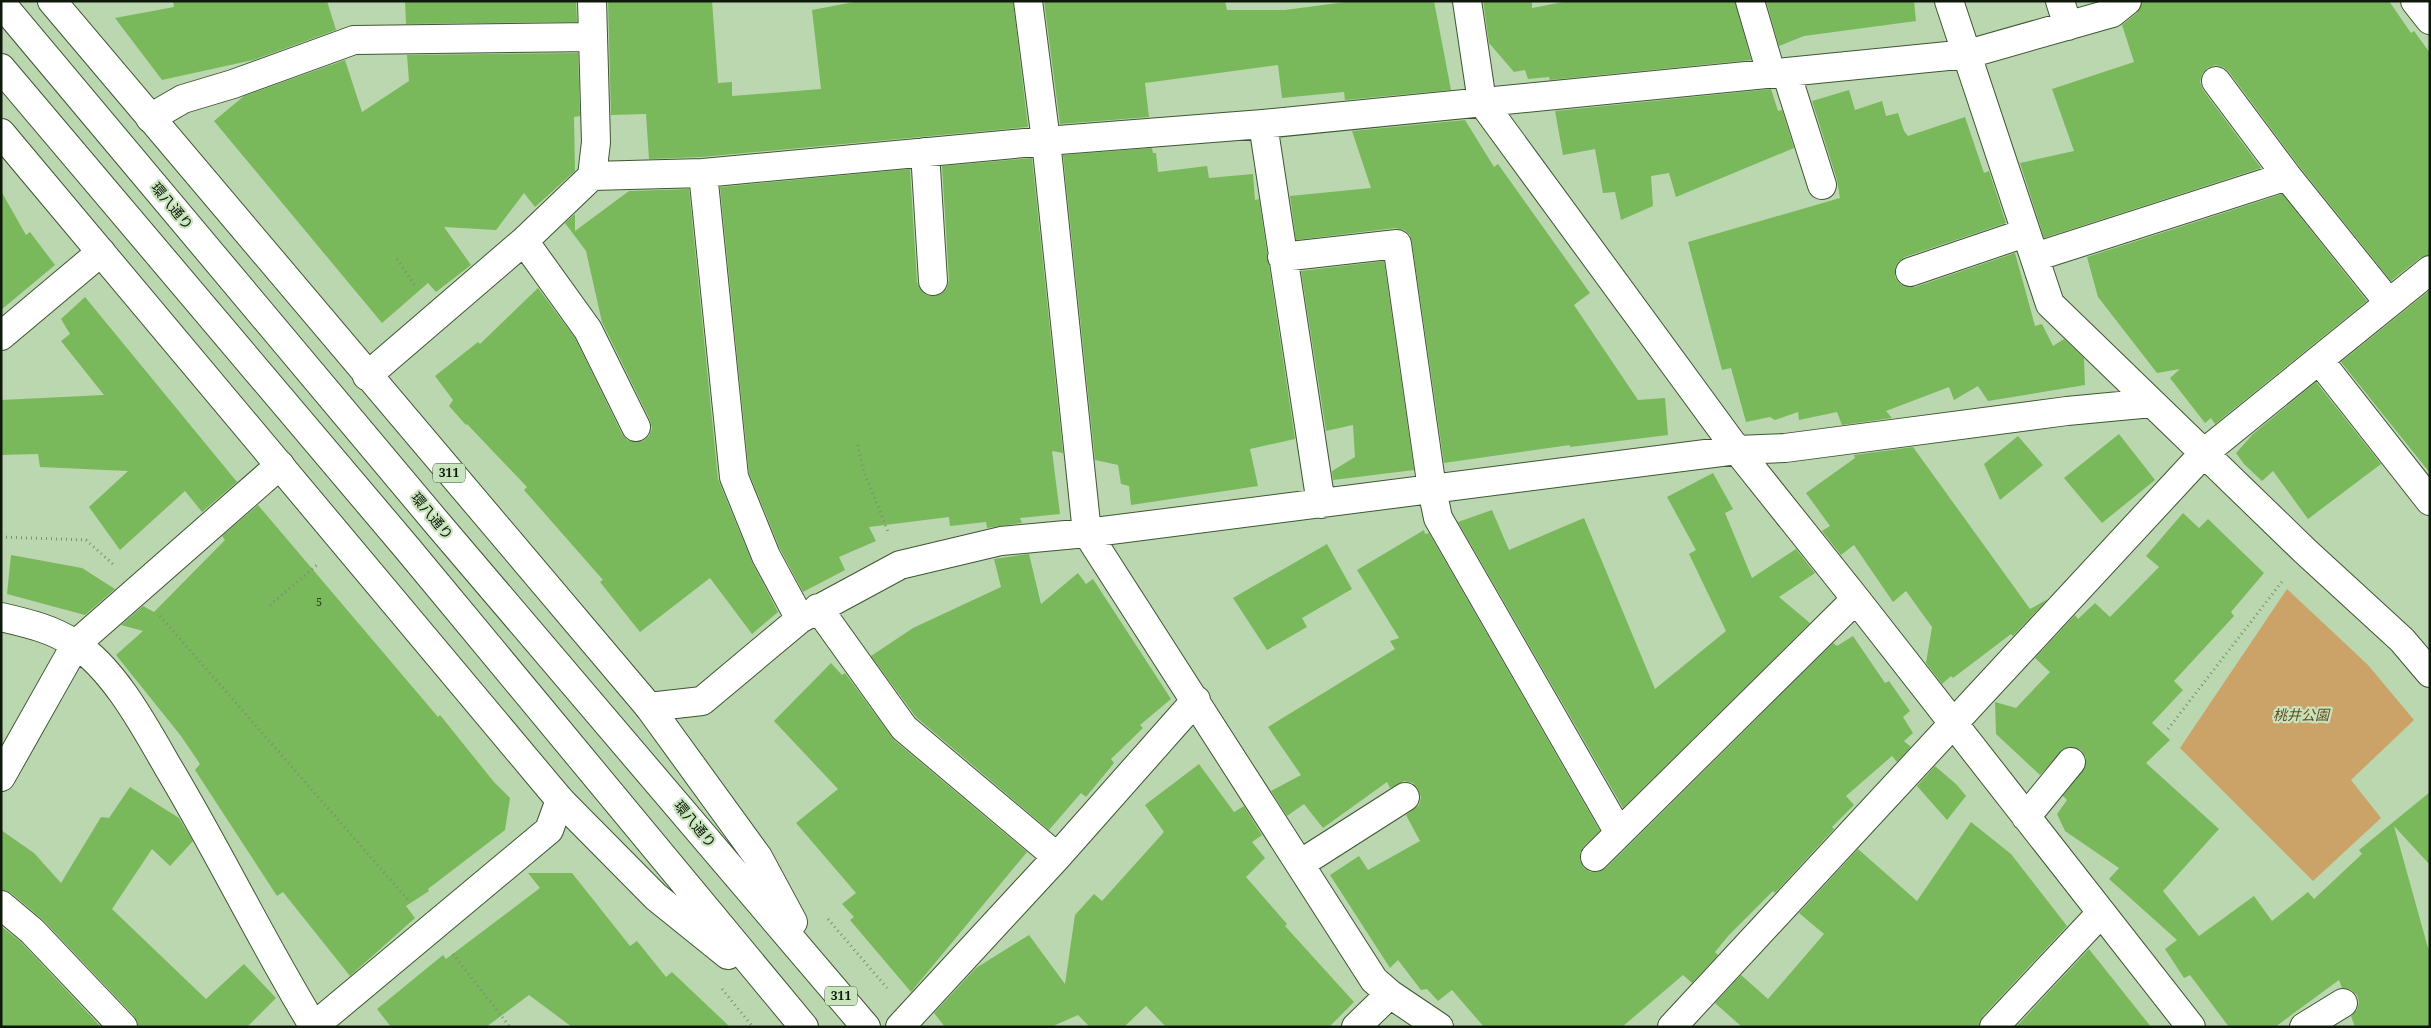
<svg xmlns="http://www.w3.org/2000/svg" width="2431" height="1028" font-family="'Noto Serif','Noto Sans JP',serif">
<rect width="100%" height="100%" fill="#bbd7af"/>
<path fill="#cba368" d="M2287,589L2368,665L2414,720L2351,780L2381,818L2313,881L2180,748Z"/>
<path fill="#7ab85c" d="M173,1H327L336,30L253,60L162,80L115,18L174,7Z
M405,1H576L577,22L406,24Z
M608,1H712L718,83L732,82V96L821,89L812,10L859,1H1013L1028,127L702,157L649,159L646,114L611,115Z
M1044,1H1225L1227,10H1285L1353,1H1434L1451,90L1345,100L1344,92L1282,98L1278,65L1145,83L1149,117L1060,124Z
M1483,1H1532V8L1568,1H1735L1751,60L1550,80L1549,77L1528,79L1525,70L1514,72L1489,43Z
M1766,1H1914L1916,21L1804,36L1779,46Z
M2142,1H2389L2411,33L2414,31L2430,53V255L2420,258L2391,281L2299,166L2229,72L2223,67L2215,65L2207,68L2202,74L2200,82L2203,90L2261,168L2044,238L2020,163L2074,151L2052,89L2134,62L2122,25L2137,13Z
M578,53L580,116L574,117L575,171L535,207L524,193L496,230L444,227L471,265L436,292L428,283L382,323L214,121L244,96L345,60L362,112L409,81L407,55Z
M1771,89L1778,111L1782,110L1794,148L1676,197L1669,173L1651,176L1653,206L1621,220L1615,192L1603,193L1595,149L1563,155L1555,111Z
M1849,90L1855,110L1882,101L1886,116L1898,113L1904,131L1908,136L1965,117L1984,173L1989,171L2006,223L1905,257L1898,262L1895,268V277L1899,283L1906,287H1915L2015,253L2035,326L2042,324L2053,346L2064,339L2084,358L2085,385L1988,401L1978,386L1954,400L1949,387L1886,411L1892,418L1842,425L1837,412L1799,420L1798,412L1775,420L1770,417L1746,422L1731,368L1722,370L1688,242L1840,198L1837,180L1812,101Z
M1465,120L1494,167L1498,164L1590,293L1574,305L1638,400L1665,398L1668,435L1570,447V445L1444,463L1412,242L1410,235L1404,230L1395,228L1296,240L1290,196L1371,188L1352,131Z
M1152,148L1153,153H1156L1158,172L1207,166L1209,178L1253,174L1255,200L1259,199L1295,439L1250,449L1258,486L1131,505L1129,486L1121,484L1118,465L1095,460L1063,155Z
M1032,158L1063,453L1052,451L1060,514L1020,518L1022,523L987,528L986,522L950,526L949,517L869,527L876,541L839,557L845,570L803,592L780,549L749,473L720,187L910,169L917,282L920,289L926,295L934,296L941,294L947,288L949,280L942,166Z
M689,189L718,479L752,562L778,612L752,634L710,578L640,632L600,582L603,580L524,490L527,487L467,424L466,425L449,406L453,400L435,376L478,342L480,344L538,288L575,338L622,434L627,440L635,442L643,441L649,436L652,428L650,420L602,322L586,251L565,223L575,214V231L629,191Z
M1,191L26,235L30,232L55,265L1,310Z
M2282,194L2367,301L2215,424L2211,418L2205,423L2170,378L2180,369L2157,373L2098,297L2087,257Z
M1384,261L1414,470L1333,480L1332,471L1355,457L1353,425L1326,431L1301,271Z
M2430,290V473L2341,362Z
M85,297L237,482L202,512L185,491L120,550L89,507L128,471L40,467L38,454L1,455V400L104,395L61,341L70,334L61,319Z
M2316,382L2381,464L2308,519L2273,471L2262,481L2244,464L2236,453L2253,434Z
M2119,434L2155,480L2102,523L2064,478Z
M2018,436L2043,465L2000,500L1984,464Z
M1913,447L2030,609L2048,599L2013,636L2011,634L1953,678L1951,676L1942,684L1926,663L1932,627L1906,591L1893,602L1854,545L1841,555L1822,531L1830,526L1806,493L1855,458L1854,455Z
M1713,473L1733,509L1725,513L1752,578L1796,549L1815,573L1779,597L1810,623L1623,808L1458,522L1492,510L1509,550L1584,518L1655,689L1726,631L1689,554L1696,550L1667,497Z
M258,505L438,717L440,715L494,782L510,798L505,830L428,889L429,891L406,906L415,918L350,976L283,892L277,896L195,770L200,764L181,736L116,655L143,631L121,625L143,606L154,612L225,540L222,536Z
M2183,513L2199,528L2208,519L2264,573L2231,612L2234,616L2174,681L2183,690L2152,723L2170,740L2146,763L2219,829L2163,891L2199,936L2254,896L2272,921L2308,892L2314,899L2362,854L2359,850L2430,792V865L2394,826L2430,955V1027H2355L2351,1016L2357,1010L2359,1002L2357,995L2350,989L2342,988L2339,980L2275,1027H2229L2190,975L2184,978L2165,949L2177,940L2109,879L2119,868L2065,831L2057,814L2067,800L2063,796L2086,765V757L2081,750L2073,747L2065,748L2040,775L1996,734L1995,702L2016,708L2050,672L2035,658L2075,615L2078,619L2095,603L2110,617L2159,567L2146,556Z
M1424,530L1425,534L1429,533L1600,831L1584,846L1580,853V860L1584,868L1590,872H1598L1606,868L1833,643L1837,646L1853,636L1885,683L1889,681L1910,711L1903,717L1913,733L1904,741L1911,747L1897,762L1892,756L1846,796L1854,805L1832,827L1834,829L1775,893L1773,891L1729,935L1715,952L1718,955L1692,983L1683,975L1622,1027H1484L1452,990L1438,1001L1427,989L1421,990L1398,960L1390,968L1330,875L1359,856L1368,870L1420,841L1406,815L1419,805L1421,797L1418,789L1413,783L1404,781L1390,788L1387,782L1323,828L1304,804L1287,816L1271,791L1301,775L1268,727L1395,649L1390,641L1399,638L1357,570Z
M1327,544L1352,589L1302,618L1307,627L1267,650L1233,598Z
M1029,554L1041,604L1078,573L1086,584L1093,579L1171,699L1140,725L1143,728L1111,759L1114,763L1086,797L1081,793L1049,830L916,717L871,656L913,628L1001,587L994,559Z
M11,555L82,568L115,589L85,615L7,594Z
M831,663L842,675L845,673L894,740L1027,852L911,992L850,920L854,917L842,904L856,893L796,823L838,789L774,721Z
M1199,764L1234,812L1244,806L1262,835L1252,842L1265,858L1246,877L1287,924L1285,926L1354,1002L1329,1027H1166L1146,1006L1124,1027H1090L1078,1015L1051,1027H945L934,1013L976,968L1029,935L1065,984L1075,915L1094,894L1102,901L1164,832L1145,805Z
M1935,766L1957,785L1966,796L1947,820L1917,786Z
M130,787L179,818L193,841L170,866L152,849L112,909L206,999L244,964L276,998L247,1027H138L134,1016L43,920L11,893L1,890V830L34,853L61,883L101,817L109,818Z
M1971,822L2011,854L2067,926L1983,1016L1979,1027H1742L1715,1003L1741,975L1768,999L1824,934L1799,913L1858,849L1917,901Z
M528,873H572L630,946L637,941L666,977L672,972L730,1027H572L529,995L486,1027H391L377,1009L443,955L446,959L540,888Z
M1,926L21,942L101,1027H1Z
M2089,949L2151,1027H2016L2087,951Z"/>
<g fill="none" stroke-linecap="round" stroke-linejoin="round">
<g stroke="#3e5633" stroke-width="30">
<path id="minor" d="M592,1L596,142L592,176
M1028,1L1046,141L1087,533L1374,980L1390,994L1439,1027
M1467,1L1482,102L1737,450L1856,599L2191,1027
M1750,1L1771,73
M1949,1L2050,304L2305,551L2402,640L2430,673
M2060,1L2068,26
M2415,1L2430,20
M1786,72L1822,185
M2216,81L2287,176L2389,303
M150,118L183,99L233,84L354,40L593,37
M1263,124L1321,504
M925,152L933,281
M703,173L734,477L766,556L800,619
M524,241L588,330L636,427
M1282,257L1397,244L1432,489L1438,518L1619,833
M2035,257L2287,176
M1910,272L2025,233
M1,336L101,252
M2319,360L2430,501
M367,376L524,241L592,176L703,173L1046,141L1263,124L1968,54L2112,13L2127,1
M818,608L904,728L1057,857
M1,617C27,623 53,629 75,644C114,669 145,727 168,767C219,852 262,942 314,1027
M649,707L702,701L800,619L900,565L1001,541L1087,533L1737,450L1785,448L2067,411L2152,403
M1,777L76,644L280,465
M2026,817L2071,762
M1595,857L1856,599
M1300,864L1405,797
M1,905L32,931L123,1027
M313,1027L549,830L560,800
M900,1027L1057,857L1196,700
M1356,1027L1390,994
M1672,1027L2204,453L2430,270
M1994,1027L2101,913
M2304,1027L2343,1003"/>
</g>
<g stroke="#3e5633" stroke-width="30">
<path id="major" d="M52,1L649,707L758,857L793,922
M1,3L437,523L866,1027
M1,68L407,548L804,1027
M1,133L560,800L656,897L728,955"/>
</g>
<path stroke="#7a8f71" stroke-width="3" stroke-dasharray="1 4" stroke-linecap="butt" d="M397,259L416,287
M858,445L863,469L888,532
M1,537L86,540L114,565
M270,605L317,565
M160,616L409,901
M2168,729L2284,579
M828,919L887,988
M453,954L510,1027
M722,989L753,1027"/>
<use href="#minor" stroke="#fff" stroke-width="28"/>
<use href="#major" stroke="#fff" stroke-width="28"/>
</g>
<g text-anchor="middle" stroke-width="4.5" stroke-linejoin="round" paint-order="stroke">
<g font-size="11" fill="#2a411f">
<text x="319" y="606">5</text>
</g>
<g fill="#c8e4bc" stroke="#465640" stroke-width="1">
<rect x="433" y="463.5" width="32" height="19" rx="4"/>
<rect x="825" y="986.5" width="32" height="19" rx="4"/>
</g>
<g font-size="12" font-weight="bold" fill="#0f190b">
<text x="449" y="477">311</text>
<text x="841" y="1000">311</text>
</g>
<g font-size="14" fill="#0f190b" stroke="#c8e4bc">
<text transform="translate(172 206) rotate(50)" y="5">環八通り</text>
<text transform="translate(432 516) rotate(50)" y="5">環八通り</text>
<text transform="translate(695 824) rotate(50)" y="5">環八通り</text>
</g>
<g font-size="14" font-style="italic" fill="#63491f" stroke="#c8e4bc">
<text x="2301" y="720">桃井公園</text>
</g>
</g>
<rect width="2431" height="1028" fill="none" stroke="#0f190b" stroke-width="5"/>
</svg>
